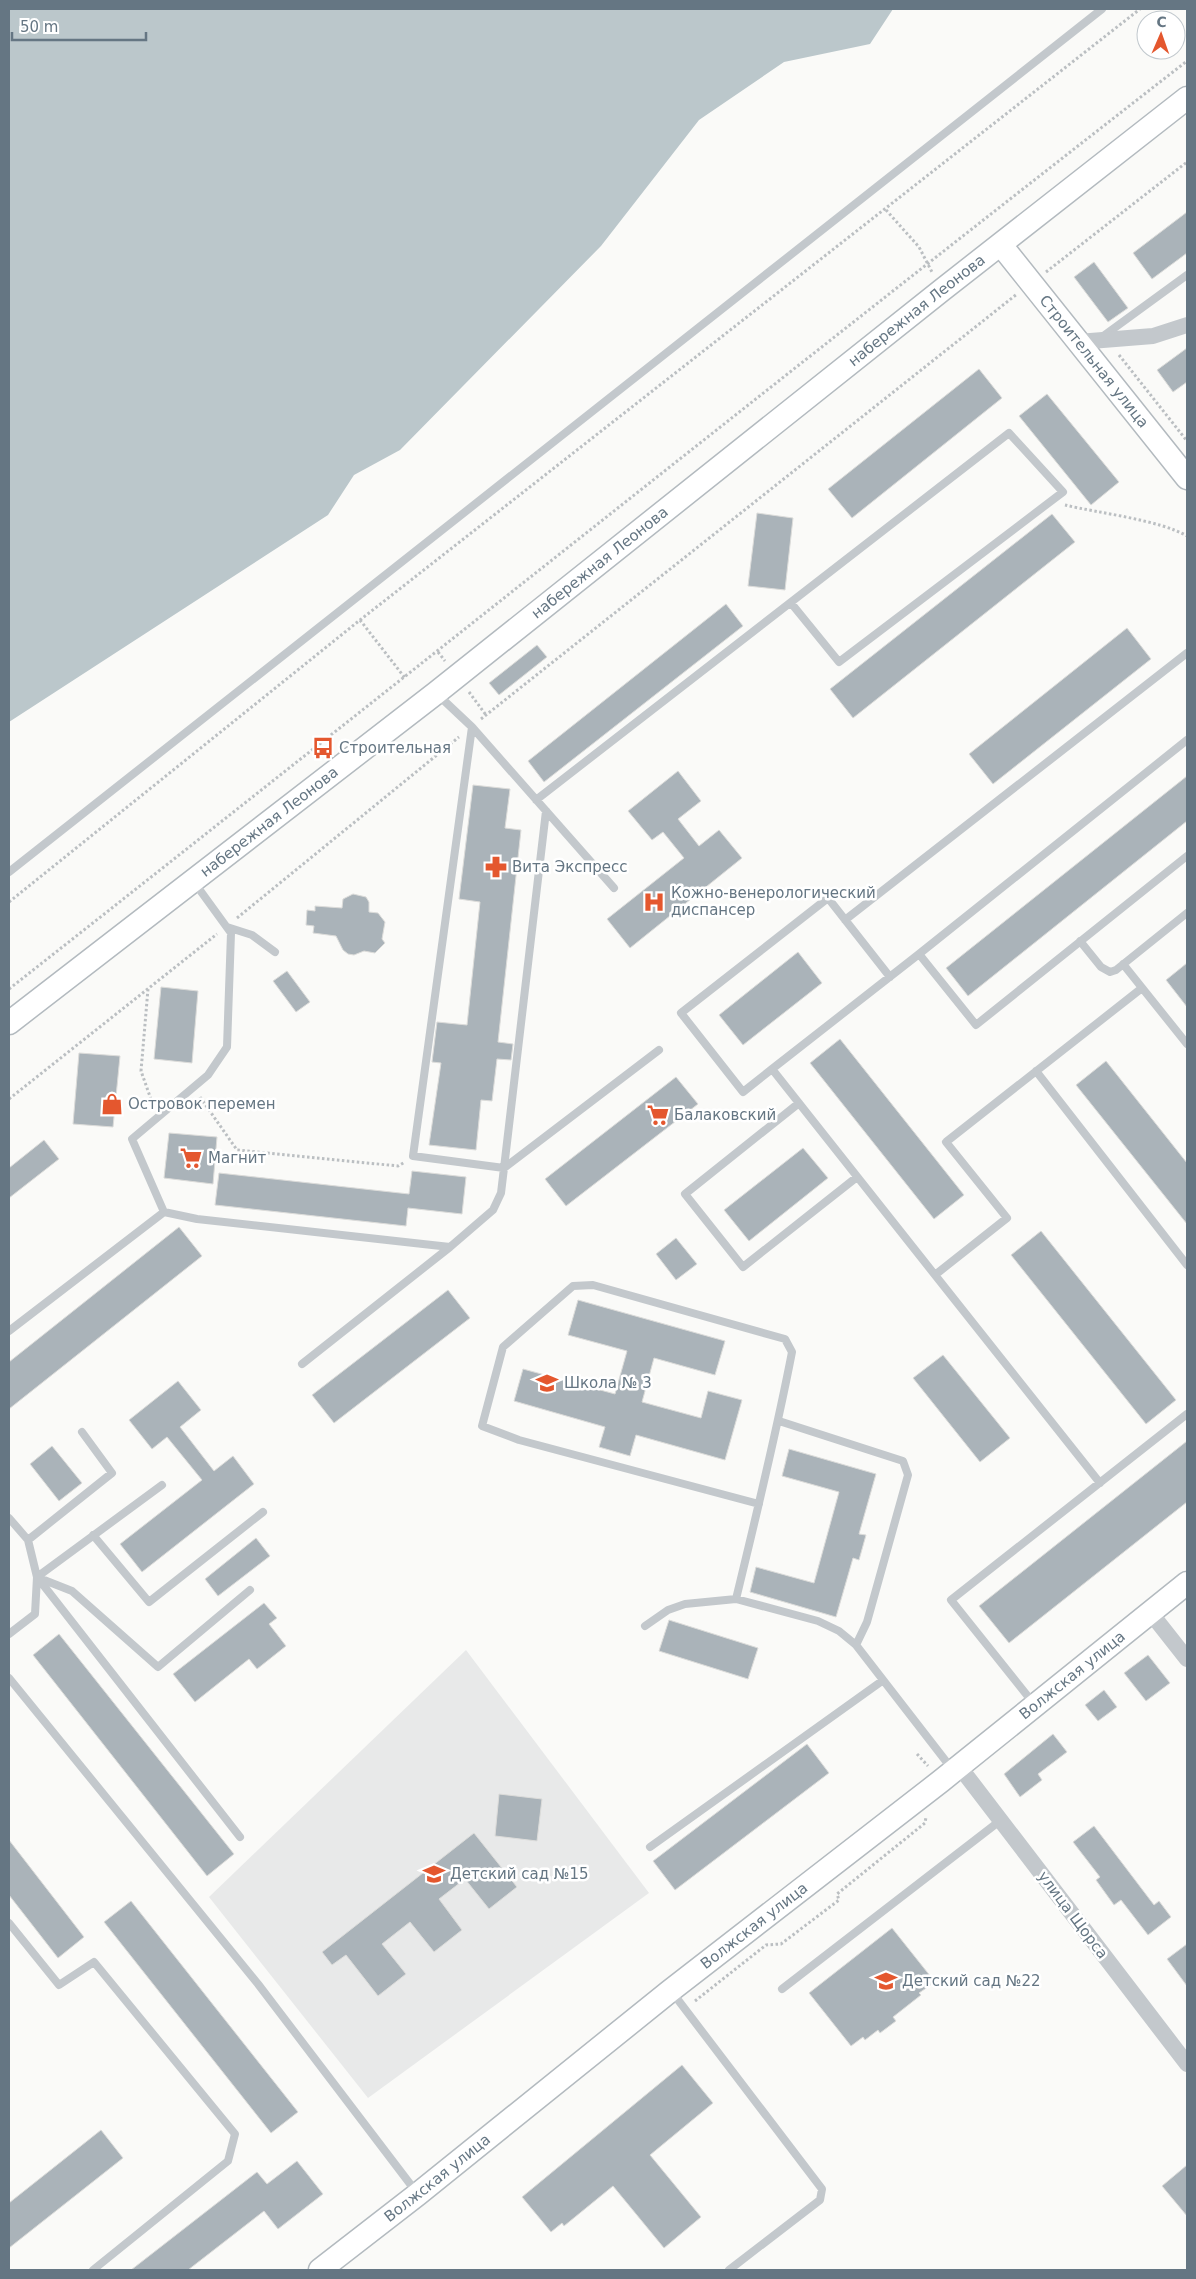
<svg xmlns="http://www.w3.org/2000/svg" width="1196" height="2279" font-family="'DejaVu Sans',sans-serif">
<rect width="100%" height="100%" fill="#fafaf8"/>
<path fill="#e8e9e9" d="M466,1650L649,1893L368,2098L209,1897Z"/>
<path fill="#bbc7cb" d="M9,9H893L870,44L784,62L699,120L601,246L400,450L354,475L328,515L9,722Z"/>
<path fill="#aab3b9" stroke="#dcdcda" d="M1187,212V253L1152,279L1133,253Z
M1094,262L1128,308L1108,322L1074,277Z
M1187,348V382L1173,392L1157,370Z
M979,369L1002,398L852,518L828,489Z
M1047,394L1119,482L1091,505L1019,416Z
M757,513L793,518L785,590L748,586Z
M1052,514L1075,542L853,718L830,689Z
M726,604L743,626L544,782L528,761Z
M1127,628L1151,659L993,784L969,754Z
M537,645L547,657L499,695L489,683Z
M678,771L701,801L678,819L699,846L719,830L742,858L630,948L607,919L684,858L663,832L652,840L628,811Z
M1187,776V821L968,996L946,968Z
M473,785L510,789L505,828L521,830L498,1042L513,1044L511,1060L497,1059L492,1101L481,1100L476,1150L429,1145L441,1063L432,1062L437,1022L467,1025L480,902L459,899Z
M353,894L366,897L369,902V912L378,913L385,922L382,939L385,943L375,953L364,951L354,955L348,954L343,950L336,936L313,933L314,926L306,925L307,910L315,911V906L342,908L343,899Z
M798,952L822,983L743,1045L719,1015Z
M1187,963V1007L1166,980Z
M287,971L310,1002L296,1012L273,981Z
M161,987L198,991L192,1063L154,1059Z
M840,1039L964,1195L934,1219L810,1063Z
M79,1053L120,1056L113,1127L73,1124Z
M1106,1061L1187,1163V1224L1076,1085Z
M676,1077L698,1104L566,1206L545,1179Z
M169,1133L217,1137L213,1184L164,1178Z
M44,1140L59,1159L9,1198V1168Z
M803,1148L828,1178L749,1241L724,1210Z
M412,1171L466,1177L462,1214L408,1208L406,1226L215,1205L219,1173L409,1194Z
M179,1227L202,1256L9,1409V1362Z
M1041,1231L1176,1400L1146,1424L1011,1255Z
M676,1238L697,1264L676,1280L656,1254Z
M448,1290L470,1318L334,1423L312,1395Z
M578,1300L725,1341L715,1375L654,1358L642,1402L701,1418L708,1391L742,1400L725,1460L636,1435L630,1456L599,1447L605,1427L514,1401L523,1369L615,1394L627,1351L568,1335Z
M943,1355L1010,1438L980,1462L913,1378Z
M178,1381L201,1410L180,1427L214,1471L233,1456L254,1484L142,1572L120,1544L202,1480L167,1437L152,1449L129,1420Z
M1187,1441V1502L1009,1643L979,1606Z
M52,1446L82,1483L59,1501L30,1464Z
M789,1449L876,1474L859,1534L866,1535L859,1560L853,1558L836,1617L750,1592L756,1567L814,1583L839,1492L782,1476Z
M256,1538L270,1556L218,1596L205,1579Z
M264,1603L277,1618L269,1624L286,1646L257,1669L249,1659L195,1702L173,1674Z
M669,1620L758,1648L748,1679L659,1651Z
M59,1634L234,1854L207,1876L33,1655Z
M1148,1655L1170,1683L1146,1701L1124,1673Z
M1104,1690L1117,1707L1098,1721L1085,1705Z
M1053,1734L1067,1752L1038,1774L1042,1780L1020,1797L1004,1774Z
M807,1744L829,1773L675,1890L653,1861Z
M499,1794L542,1799L537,1841L495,1836Z
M1094,1826L1154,1905L1159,1901L1171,1917L1148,1935L1121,1900L1114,1905L1096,1880L1100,1877L1073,1842Z
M474,1833L517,1887L489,1909L465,1879L439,1899L462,1930L434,1952L410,1922L382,1944L406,1974L378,1996L346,1955L332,1965L322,1952Z
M9,1840L84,1937L58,1958L9,1895Z
M131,1901L298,2112L271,2133L104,1922Z
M892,1928L935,1982L919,1993L921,1995L893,2017L896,2021L880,2033L878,2030L865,2040L863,2037L851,2046L809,1993Z
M1187,1944V1986L1167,1959Z
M682,2065L713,2103L650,2155L701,2217L664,2248L613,2186L564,2226L562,2223L551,2232L522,2197Z
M101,2130L123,2158L9,2248V2203Z
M297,2161L323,2194L278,2229L264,2211L188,2270H131L257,2172L267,2184Z
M1187,2165V2216L1162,2186Z"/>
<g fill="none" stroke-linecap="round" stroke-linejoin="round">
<g stroke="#b3babf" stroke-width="25">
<g id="secondary">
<path id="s1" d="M1001,245L1187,478"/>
<path id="s2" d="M9,1023L436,693L942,290L1187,98"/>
<path id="s3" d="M320,2270L418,2194L670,1991L941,1781L1187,1583"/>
</g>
</g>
<path stroke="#bbbfc2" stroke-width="3" stroke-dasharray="2.5 2.5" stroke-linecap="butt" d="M886,210L919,247L933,274
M1046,272L1187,162
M1119,355L1187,441
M1065,505C1098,513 1160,520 1187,536
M360,620L405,678
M438,652L445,661
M469,692L486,715
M481,719L1017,294
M9,902L360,620L1140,9
M237,918L459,737
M9,989C402,680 792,368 1187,61
M148,989L141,1071L153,1105
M200,1097L237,1150L398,1166L405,1162
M9,1099L217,934
M917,1754L928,1766
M695,2001L766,1945L781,1944L839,1900L837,1894L925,1823L926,1817"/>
<path stroke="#c3c8cc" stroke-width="8" d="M1102,337L1187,275
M437,694L472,727L413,1156L504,1168L546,811
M472,727L614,888
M1187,740L919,954L976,1025L1187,856
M536,800L1009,433L1063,492L839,662L791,603
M9,872L1102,9
M845,920L1187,653
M227,927L252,935L275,952
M1080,941L1101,967L1110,972L1116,970L1187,913
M919,954L772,1069L935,1275L1007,1218L946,1142L1142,988
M1123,964L1187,1044
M772,1069L743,1092L681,1013L828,898L890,977
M1036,1071L1187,1265
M799,1103L685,1194L743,1267L857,1177
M164,1212L197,1219L450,1247L302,1364
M450,1247L493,1210L501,1193L504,1168L659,1050
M935,1275L1100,1483
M9,1331L164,1212L132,1139L208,1075L227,1047L231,933L194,882
M779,1421L903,1461L908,1475L867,1622L856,1645
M9,1518L28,1540L37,1577L35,1614L9,1634
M93,1535L149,1602L263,1512
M28,1540L112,1473L82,1432
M37,1577L240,1837
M37,1577L162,1485
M39,1578L72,1591L158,1667L250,1590
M736,1599C756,1517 776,1435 792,1352L785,1339L593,1285L573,1286L503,1347L482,1426L519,1440L759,1504
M645,1626L668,1610L685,1604L736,1599L818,1621L839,1631L856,1645L952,1769
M9,1678L258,1984L417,2193
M1034,1704L951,1600L1187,1414
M650,1847L882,1681
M9,1923L59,1985L94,1962L235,2134L228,2161L93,2270
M782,1989L1001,1820
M672,1992L822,2189L820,2200L729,2270"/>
<path stroke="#c3c8cc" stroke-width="16" d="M1078,342L1153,336L1187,325
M1150,1612L1187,1659
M959,1766L1187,2064"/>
<use href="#secondary" stroke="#fff" stroke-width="22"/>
</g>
<defs>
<g id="bus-bare" transform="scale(1.725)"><path d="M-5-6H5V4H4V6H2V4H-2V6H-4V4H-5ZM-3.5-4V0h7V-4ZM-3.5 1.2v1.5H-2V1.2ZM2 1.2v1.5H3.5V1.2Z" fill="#e4572e" stroke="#fff" stroke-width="2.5" paint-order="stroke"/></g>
<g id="pharmacy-bare" transform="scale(1.725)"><path d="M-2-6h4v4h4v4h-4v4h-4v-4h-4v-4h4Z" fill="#e4572e" stroke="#fff" stroke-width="2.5" paint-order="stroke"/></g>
<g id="hospital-bare" transform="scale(1.725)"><path d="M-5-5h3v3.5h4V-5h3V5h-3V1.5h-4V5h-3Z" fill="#e4572e" stroke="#fff" stroke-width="2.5" paint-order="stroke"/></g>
<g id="shop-bare" transform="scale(1.725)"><path d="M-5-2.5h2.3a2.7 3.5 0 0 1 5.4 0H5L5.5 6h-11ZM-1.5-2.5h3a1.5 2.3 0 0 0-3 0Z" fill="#e4572e" stroke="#fff" stroke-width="2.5" paint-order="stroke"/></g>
<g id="supermarket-bare" transform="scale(1.725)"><path d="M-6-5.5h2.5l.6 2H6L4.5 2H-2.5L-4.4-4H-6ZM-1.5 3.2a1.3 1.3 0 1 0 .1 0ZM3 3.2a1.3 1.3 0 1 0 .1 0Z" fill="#e4572e" stroke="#fff" stroke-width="2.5" paint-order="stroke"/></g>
<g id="school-bare" transform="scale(1.725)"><path d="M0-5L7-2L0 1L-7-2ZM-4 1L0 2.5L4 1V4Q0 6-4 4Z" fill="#e4572e" stroke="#fff" stroke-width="2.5" paint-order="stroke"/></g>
</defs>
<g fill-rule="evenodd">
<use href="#bus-bare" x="323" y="748"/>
<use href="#pharmacy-bare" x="496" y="867"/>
<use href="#hospital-bare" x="654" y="902"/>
<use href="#shop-bare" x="112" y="1104"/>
<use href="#supermarket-bare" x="658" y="1115"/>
<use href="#supermarket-bare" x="191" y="1158"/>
<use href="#school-bare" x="547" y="1383"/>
<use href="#school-bare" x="434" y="1874"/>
<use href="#school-bare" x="886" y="1981"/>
</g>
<g text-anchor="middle" stroke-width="5" stroke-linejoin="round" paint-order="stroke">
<g font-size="15" fill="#657683" stroke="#fff">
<text dy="5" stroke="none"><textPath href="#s2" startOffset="1154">набережная Леонова</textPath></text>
<text dy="5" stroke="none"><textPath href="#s1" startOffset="149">Строительная улица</textPath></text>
<text dy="5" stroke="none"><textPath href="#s2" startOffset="749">набережная Леонова</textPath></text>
<text dy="5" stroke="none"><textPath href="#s2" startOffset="329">набережная Леонова</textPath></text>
<text dy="5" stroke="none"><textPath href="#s3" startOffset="959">Волжская улица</textPath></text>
<text transform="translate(1073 1915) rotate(53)" y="5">улица Щорса</text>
<text dy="5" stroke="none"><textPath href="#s3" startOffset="554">Волжская улица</textPath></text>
<text dy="5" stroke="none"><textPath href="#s3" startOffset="149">Волжская улица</textPath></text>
</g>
<g font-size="15" fill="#657683" stroke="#fff" text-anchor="start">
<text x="339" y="753">Строительная</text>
<text x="512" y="872">Вита Экспресс</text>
<text x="671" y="898">Кожно-венерологический<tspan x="671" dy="17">диспансер</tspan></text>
<text x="128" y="1109">Островок перемен</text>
<text x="674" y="1120">Балаковский</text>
<text x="208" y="1163">Магнит</text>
<text x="564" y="1388">Школа № 3</text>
<text x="450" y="1879">Детский сад №15</text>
<text x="902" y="1986">Детский сад №22</text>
</g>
</g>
<rect width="1196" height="2279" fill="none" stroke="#657683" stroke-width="20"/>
<g transform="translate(1161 35) rotate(2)"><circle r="24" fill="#ffffff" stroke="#c1c8cd"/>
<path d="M0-4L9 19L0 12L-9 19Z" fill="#e4572e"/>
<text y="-8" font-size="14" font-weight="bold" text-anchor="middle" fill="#657683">С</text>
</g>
<path d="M12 32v8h134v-8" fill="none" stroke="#657683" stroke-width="2.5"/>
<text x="20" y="32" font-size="15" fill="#657683" stroke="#ffffff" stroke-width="4" paint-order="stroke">50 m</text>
</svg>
